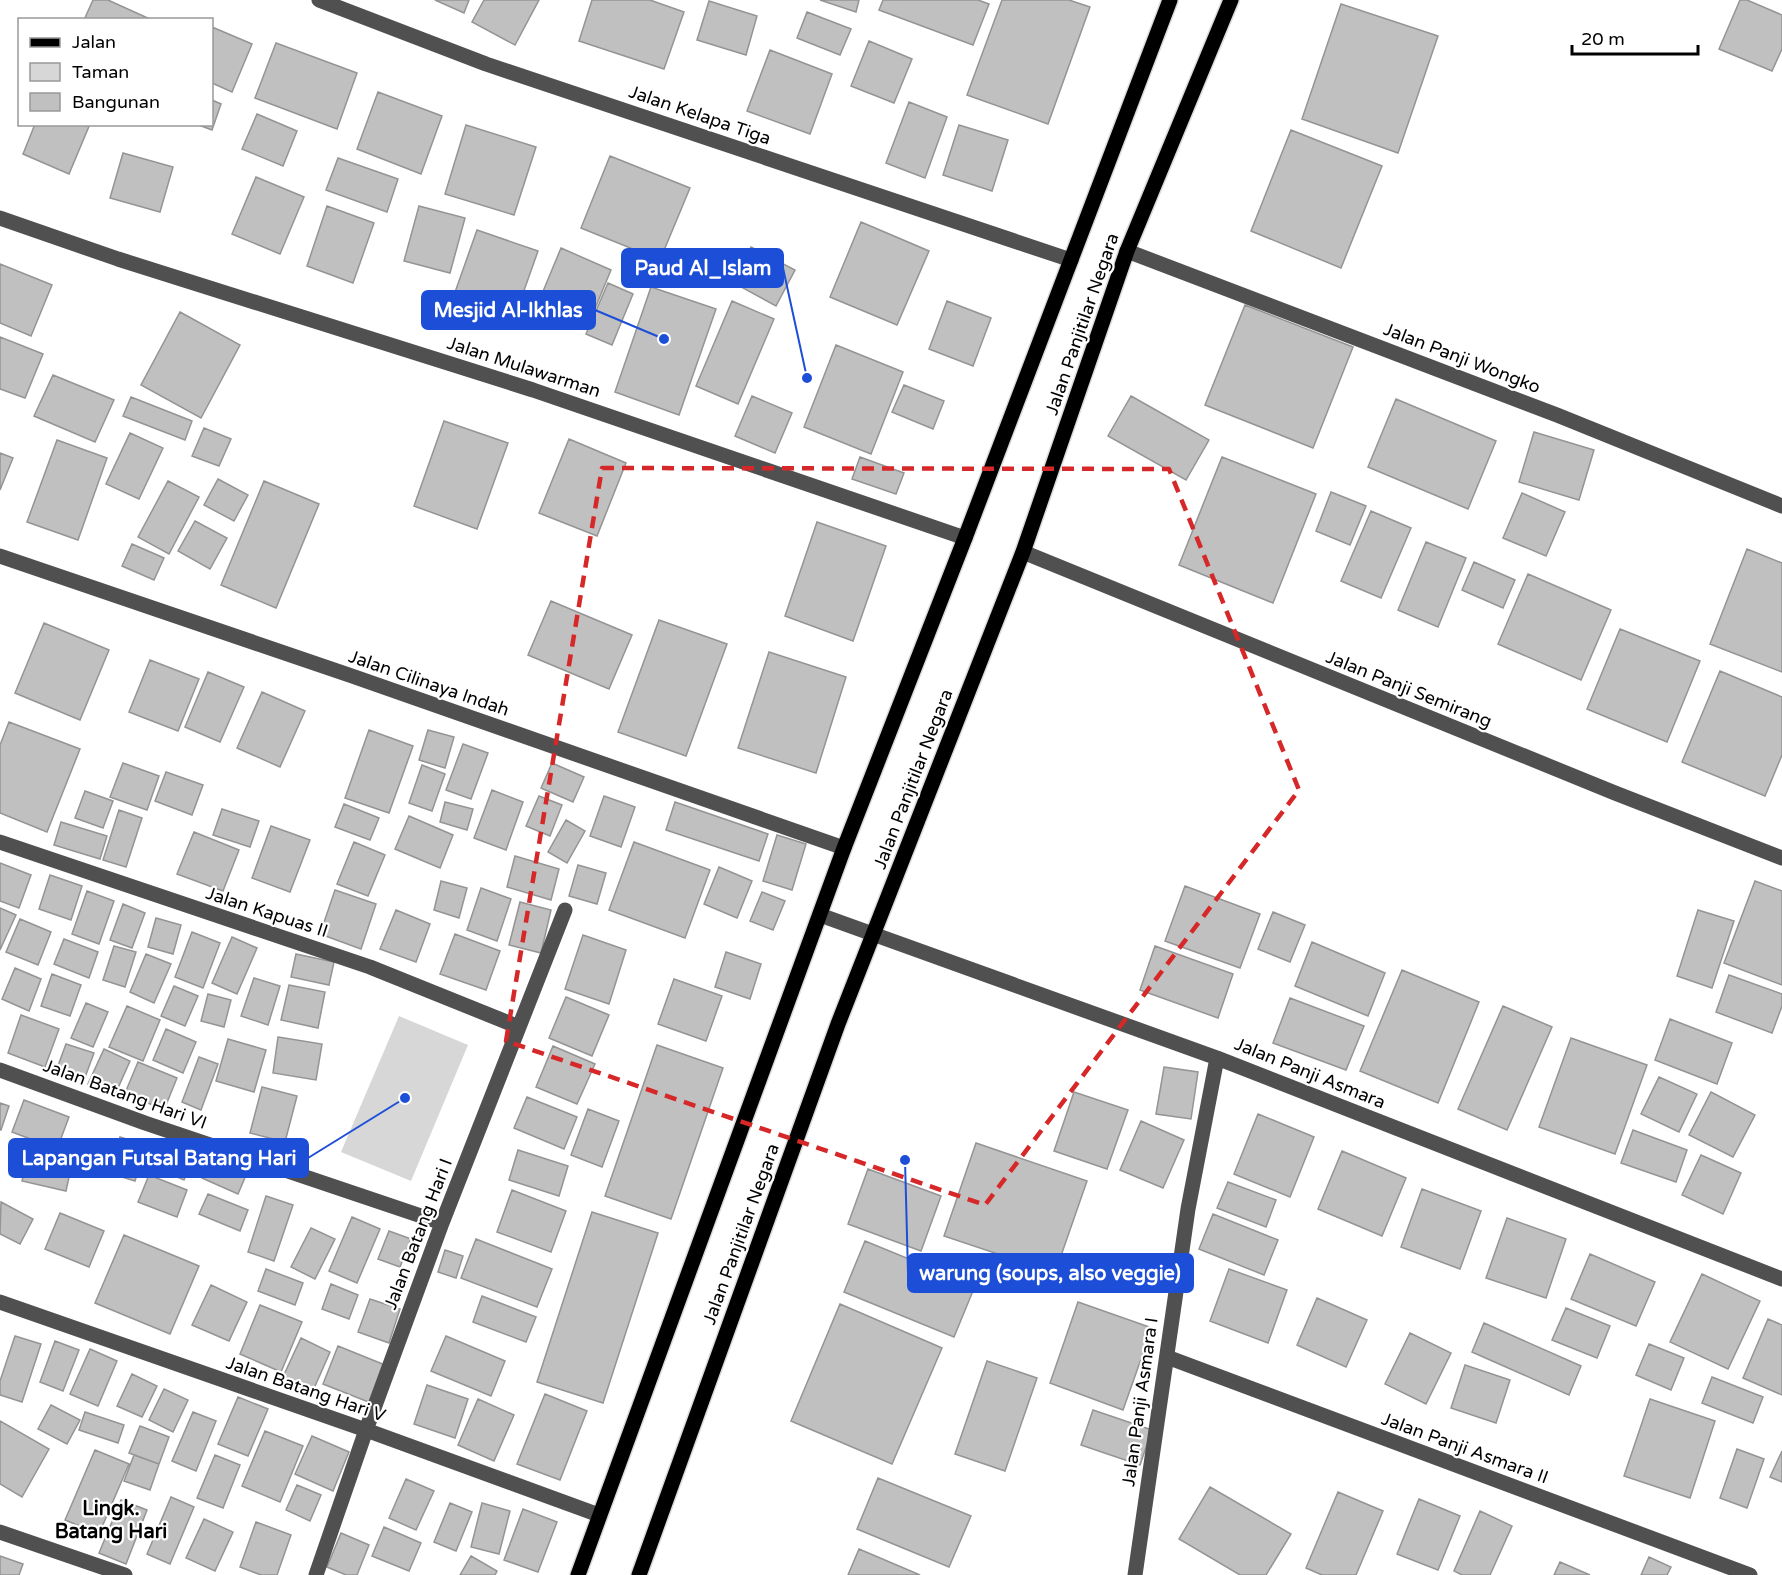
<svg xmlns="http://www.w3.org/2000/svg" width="1782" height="1575" font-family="'Varela Round',sans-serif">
<rect width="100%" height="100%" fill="#fff"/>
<path fill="#d7d7d7" d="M399,1016L468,1045L411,1181L341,1152Z"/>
<path fill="#c0c0c0" stroke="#949494" stroke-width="1.5" d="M93,0H108L152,20H84Z
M435,0H469L464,13Z
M484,0H539L515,45L472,22Z
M592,0H650L684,12L664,69L579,41Z
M820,0H859L856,12Z
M883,0H978L989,4L973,45L879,10Z
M1002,0H1069L1090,7L1048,124L967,95Z
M1740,0H1747L1782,15V49L1772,71L1719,49Z
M709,1L757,16L746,55L697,40Z
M1341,4L1438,36L1398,153L1302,119Z
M807,12L851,29L840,55L797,38Z
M212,27L252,44L232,92L212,83Z
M869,41L912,59L894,103L851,86Z
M276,43L357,73L337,129L255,98Z
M770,50L832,74L810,134L747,111Z
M378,92L442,116L421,174L357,149Z
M212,100L221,104L212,130L196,124H212Z
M909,102L947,117L925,178L886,163Z
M257,114L297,131L283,166L242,149Z
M35,124H90L69,174L23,154Z
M466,125L536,147L514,215L445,194Z
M959,125L1008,140L992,191L943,175Z
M1291,130L1382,166L1341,268L1251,231Z
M123,153L173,167L160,212L110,198Z
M610,156L690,188L660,260L581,228Z
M338,158L398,179L387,212L326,190Z
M256,177L304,197L280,254L232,234Z
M327,206L374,223L353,283L307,266Z
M419,206L465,218L450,273L404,261Z
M861,222L929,251L897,325L830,297Z
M477,230L538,251L515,316L454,295Z
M751,247L795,270L776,306L732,282Z
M561,248L611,270L589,323L539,301Z
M0,264L52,285L31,336L0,323Z
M608,283L633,294L612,345L586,334Z
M651,287L716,309L679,415L615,392Z
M732,301L774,319L738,404L696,386Z
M947,301L991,318L973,366L929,349Z
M1245,305L1353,347L1313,448L1205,405Z
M180,312L240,345L201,418L141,385Z
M0,337L43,354L25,398L0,389Z
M836,345L903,372L871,454L804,427Z
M53,375L114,400L95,442L34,416Z
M904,385L944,401L933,429L892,412Z
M752,396L792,413L775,453L735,436Z
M1131,396L1209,440L1186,480L1108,436Z
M131,397L192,421L185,440L123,416Z
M1396,399L1496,441L1468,509L1368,467Z
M444,421L508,443L477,529L414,506Z
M204,428L231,439L219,466L192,456Z
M1534,432L1594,450L1579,500L1519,482Z
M130,433L163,448L139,499L106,484Z
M569,439L626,463L597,536L539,513Z
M57,440L107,458L78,540L27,522Z
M0,453L13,458L0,490Z
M860,457L904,473L896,494L852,479Z
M1222,457L1316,494L1273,603L1179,565Z
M218,479L248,495L234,521L204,505Z
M168,481L199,497L169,554L138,537Z
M264,481L319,504L276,608L221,585Z
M1331,492L1366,506L1350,545L1316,531Z
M1522,493L1565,512L1546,556L1503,538Z
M1371,511L1411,528L1381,598L1341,581Z
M195,521L227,538L210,569L178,551Z
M817,522L886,546L853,641L785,616Z
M1426,542L1466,558L1438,627L1398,610Z
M132,544L164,558L154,580L122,566Z
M1747,549L1782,563V672L1710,644Z
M1474,562L1515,580L1503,608L1462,590Z
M1528,574L1611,610L1581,680L1498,644Z
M551,601L632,635L609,689L528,655Z
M659,620L727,644L686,756L618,732Z
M44,623L109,650L80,720L15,693Z
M1620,629L1700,661L1667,742L1587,709Z
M769,652L846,677L816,773L738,748Z
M150,660L199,679L178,731L129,712Z
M1720,671L1782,697V755L1765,796L1682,762Z
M208,672L244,687L220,742L185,727Z
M262,692L305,711L280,767L237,748Z
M9,722L80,749L47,832L0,813V745Z
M369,730L413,746L389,813L345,798Z
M428,730L454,737L445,768L419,760Z
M463,744L488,753L471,799L446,790Z
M123,763L159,776L147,810L110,797Z
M552,763L584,777L573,802L541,788Z
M422,765L445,774L432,811L409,803Z
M166,772L203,785L192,815L155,801Z
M492,790L523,802L506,850L474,838Z
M85,791L113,801L103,828L75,818Z
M539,796L562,805L550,836L526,826Z
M604,796L635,807L621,847L590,836Z
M445,802L473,809L467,830L440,822Z
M675,802L768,834L759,861L666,830Z
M344,804L379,818L370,840L335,827Z
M222,809L259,821L250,847L213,835Z
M119,810L142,818L126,867L103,860Z
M409,816L453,835L440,868L395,849Z
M566,820L585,831L567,863L548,852Z
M61,822L107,836L100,859L54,845Z
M271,826L310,840L290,892L252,878Z
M194,832L239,850L223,891L177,874Z
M777,835L806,844L792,890L763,881Z
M354,842L385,855L368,896L337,884Z
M634,842L710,870L685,938L609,910Z
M515,856L559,869L551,900L507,887Z
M0,863L31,875L19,908L0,901Z
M578,865L606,873L597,904L569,896Z
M719,867L752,881L737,918L704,904Z
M50,875L82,886L71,920L39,909Z
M441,881L467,888L459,918L434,910Z
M1755,881L1782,891V985L1724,963Z
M1185,886L1260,914L1240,968L1165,941Z
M481,888L511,899L497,941L467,930Z
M335,890L376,904L361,949L320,934Z
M87,891L114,901L99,944L72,934Z
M762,892L785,901L773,930L750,921Z
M520,902L551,910L541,953L509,945Z
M123,904L145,913L132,948L110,940Z
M0,908L16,915L0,950Z
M396,910L430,924L416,962L380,949Z
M1698,910L1734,921L1712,988L1677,976Z
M1273,912L1305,925L1290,962L1258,949Z
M156,918L181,925L173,954L148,947Z
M20,919L51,932L38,965L6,952Z
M192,932L220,943L203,988L175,977Z
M455,934L500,951L486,990L440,974Z
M583,935L626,950L609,1004L565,989Z
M232,937L257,948L237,994L212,983Z
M64,939L98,952L89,978L54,964Z
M1312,942L1385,973L1368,1016L1295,986Z
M114,946L136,952L125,987L103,980Z
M1155,946L1233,974L1218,1018L1140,990Z
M726,952L761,964L750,999L715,987Z
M146,954L171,964L154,1003L130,992Z
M296,954L334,962L329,985L291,977Z
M15,968L41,979L29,1011L2,999Z
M1402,970L1479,1002L1438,1103L1360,1071Z
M52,974L81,985L70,1016L41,1006Z
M1729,975L1782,994V1006L1772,1033L1716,1012Z
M254,978L280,986L268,1025L241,1016Z
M674,979L722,996L706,1041L658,1024Z
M289,985L325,992L318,1028L281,1020Z
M174,986L198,996L185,1026L161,1016Z
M208,994L231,1000L224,1027L201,1021Z
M566,997L609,1015L592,1056L549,1038Z
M1290,998L1364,1026L1346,1070L1273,1043Z
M86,1003L108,1012L93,1047L71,1038Z
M127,1006L160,1020L143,1061L109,1047Z
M1503,1006L1552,1027L1507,1130L1458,1109Z
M21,1015L59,1029L45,1067L8,1053Z
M1670,1019L1732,1043L1717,1084L1655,1060Z
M166,1029L196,1042L183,1073L153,1060Z
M278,1037L322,1044L316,1080L273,1073Z
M1571,1038L1647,1065L1615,1154L1539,1127Z
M228,1039L266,1050L254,1092L216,1081Z
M66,1044L94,1053L84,1080L56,1071Z
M657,1045L723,1068L671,1219L605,1196Z
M553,1046L595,1064L577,1104L536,1087Z
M104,1049L130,1061L114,1097L88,1084Z
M199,1057L218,1064L201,1110L182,1102Z
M138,1062L177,1078L164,1110L125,1093Z
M1164,1067L1198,1072L1191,1119L1156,1114Z
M1659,1077L1697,1094L1679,1132L1641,1114Z
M262,1087L297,1096L285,1142L250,1133Z
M1074,1092L1128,1110L1107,1169L1054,1151Z
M1711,1092L1755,1115L1733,1157L1689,1135Z
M527,1097L577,1117L564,1149L514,1128Z
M24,1100L69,1117L57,1149L12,1132Z
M0,1103L9,1106L1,1130H0Z
M588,1109L619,1121L602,1167L571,1155Z
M1258,1114L1314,1137L1290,1197L1234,1174Z
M1141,1121L1184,1140L1163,1188L1120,1170Z
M1633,1130L1687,1150L1676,1182L1621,1163Z
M120,1137L147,1145L135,1181L109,1173Z
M163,1143L194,1157L184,1180L153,1166Z
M976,1143L1087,1181L1055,1273L944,1236Z
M518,1150L568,1166L559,1196L509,1180Z
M1342,1151L1406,1178L1382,1236L1318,1209Z
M28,1154L72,1163L66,1191L22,1181Z
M1701,1155L1741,1173L1723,1214L1682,1195Z
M211,1157L247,1173L238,1194L202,1178Z
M868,1169L941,1196L921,1251L848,1224Z
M149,1175L187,1190L177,1217L138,1202Z
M1228,1182L1276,1200L1266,1227L1217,1208Z
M1422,1189L1481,1211L1460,1269L1401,1247Z
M512,1190L566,1211L551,1252L497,1232Z
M208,1194L248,1210L240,1231L199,1214Z
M266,1196L293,1205L274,1261L248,1252Z
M1,1202L33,1219L20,1244L0,1234Z
M592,1212L658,1233L603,1403L537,1382Z
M60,1213L104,1231L89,1267L45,1249Z
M1213,1214L1278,1240L1264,1275L1199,1249Z
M352,1217L380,1229L357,1283L329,1271Z
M1507,1218L1566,1239L1546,1298L1486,1278Z
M311,1228L335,1239L315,1279L291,1267Z
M389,1231L411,1239L400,1267L378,1259Z
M124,1235L199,1266L170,1334L95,1303Z
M476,1239L552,1269L537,1307L461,1278Z
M865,1241L975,1286L954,1337L844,1292Z
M445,1250L463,1256L456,1278L438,1272Z
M1590,1254L1655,1282L1636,1326L1571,1299Z
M266,1269L303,1283L295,1305L258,1291Z
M1229,1269L1287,1290L1268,1343L1210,1321Z
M1702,1274L1760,1301L1728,1369L1670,1342Z
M331,1284L358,1295L349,1319L322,1309Z
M211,1285L247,1302L229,1341L192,1325Z
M482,1296L536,1317L526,1342L473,1322Z
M1317,1298L1367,1320L1346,1367L1297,1345Z
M370,1299L400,1309L389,1343L358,1332Z
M1078,1302L1152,1328L1123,1410L1050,1383Z
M840,1304L942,1348L892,1464L791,1421Z
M260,1305L302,1322L281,1372L240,1354Z
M1566,1308L1610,1326L1597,1358L1552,1340Z
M1768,1319L1782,1325V1395L1743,1378Z
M1484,1323L1581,1366L1569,1395L1472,1352Z
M1410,1333L1451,1353L1426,1404L1385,1384Z
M15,1336L41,1344L22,1402L0,1395V1381Z
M446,1336L505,1361L491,1396L431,1371Z
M301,1338L330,1352L312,1393L282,1379Z
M55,1341L79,1350L63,1391L40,1382Z
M1649,1344L1684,1358L1671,1390L1636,1375Z
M338,1346L385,1365L371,1403L323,1384Z
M90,1349L117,1361L98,1406L70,1394Z
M987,1361L1037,1378L1005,1471L955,1454Z
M1465,1365L1510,1380L1496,1423L1451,1408Z
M132,1374L157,1386L142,1417L117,1406Z
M1712,1377L1763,1397L1753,1423L1702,1403Z
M427,1385L468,1399L455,1438L414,1424Z
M164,1389L188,1400L173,1432L149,1420Z
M545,1394L587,1411L560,1480L517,1464Z
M238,1397L268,1409L248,1456L218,1444Z
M478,1399L514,1415L494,1461L458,1445Z
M1650,1399L1715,1421L1690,1498L1624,1476Z
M51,1405L80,1420L67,1444L38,1429Z
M1093,1410L1152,1430L1140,1465L1081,1445Z
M85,1412L124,1425L118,1443L79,1430Z
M193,1412L216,1421L196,1471L172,1461Z
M0,1421L49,1449L22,1497L0,1484Z
M140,1426L169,1437L159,1464L129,1453Z
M265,1431L303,1446L280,1502L242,1486Z
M312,1436L349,1452L333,1491L295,1474Z
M1737,1449L1764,1459L1747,1508L1720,1498Z
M95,1450L129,1464L99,1534L65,1520Z
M1782,1451V1482L1770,1477Z
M134,1455L159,1464L150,1490L124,1481Z
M215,1455L240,1465L223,1508L197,1498Z
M878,1478L971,1516L949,1567L857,1529Z
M406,1479L434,1491L416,1530L389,1518Z
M297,1485L321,1495L310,1521L286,1510Z
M1210,1487L1291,1534L1266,1575H1240L1179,1539Z
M1338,1492L1383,1511L1356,1575H1322L1306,1568Z
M171,1497L194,1507L170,1564L147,1554Z
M1419,1499L1460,1516L1438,1570L1397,1554Z
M121,1500L147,1510L126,1564L99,1553Z
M450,1503L472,1512L456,1551L434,1542Z
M482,1503L510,1511L499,1554L471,1547Z
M523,1509L557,1522L538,1572L504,1560Z
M1480,1511L1512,1526L1490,1575H1462L1454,1571Z
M204,1519L233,1532L215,1571L186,1558Z
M256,1522L291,1535L277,1575H261L240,1567Z
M384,1527L421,1543L409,1571L372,1556Z
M341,1533L369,1545L357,1575H346L327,1567Z
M859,1549L920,1575H848Z
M0,1556L23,1564L19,1575H0Z
M471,1556L497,1571L495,1575H460Z
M1649,1557L1671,1567L1667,1575H1641Z
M1560,1562L1590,1575H1554Z"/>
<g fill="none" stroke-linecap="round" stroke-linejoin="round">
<g stroke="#dbdbdb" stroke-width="18">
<path id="major" d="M578,1575L844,848L965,538L1170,0
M639,1575L838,1024L1023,552L1127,251L1231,0"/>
</g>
<path stroke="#505050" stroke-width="15" d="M319,0L486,64L1071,260
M0,218L118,259L533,390L965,538
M1127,251L1557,415L1782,506
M1023,552L1615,793L1782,858
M0,556L352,676L844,848
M0,842L370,967L519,1027
M820,915L1217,1058L1782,1279
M0,1070L145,1123L442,1223
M0,1302L366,1430L599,1515
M1167,1357L1750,1575
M0,1532L125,1575
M316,1575L366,1430L442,1223L565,910
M1135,1575L1188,1209L1217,1058"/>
<use href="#major" stroke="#000" stroke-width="15"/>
</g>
<path fill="none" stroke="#d62828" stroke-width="4.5" stroke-dasharray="12 8" stroke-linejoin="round" d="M602,468L1169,469L1299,790L985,1205L506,1041Z"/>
<g text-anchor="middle" stroke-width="4.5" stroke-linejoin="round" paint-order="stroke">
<g font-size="18" fill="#000" stroke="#fff">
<text transform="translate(700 115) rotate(19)" y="6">Jalan Kelapa Tiga</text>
<text transform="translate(1082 324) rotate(-71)" y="6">Jalan Panjitilar Negara</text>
<text transform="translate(1462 358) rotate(21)" y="6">Jalan Panji Wongko</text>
<text transform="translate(524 367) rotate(18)" y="6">Jalan Mulawarman</text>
<text transform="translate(429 683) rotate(19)" y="6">Jalan Cilinaya Indah</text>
<text transform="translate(1409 689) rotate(22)" y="6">Jalan Panji Semirang</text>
<text transform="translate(913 779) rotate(-69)" y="6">Jalan Panjitilar Negara</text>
<text transform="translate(267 912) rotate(18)" y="6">Jalan Kapuas II</text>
<text transform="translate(1310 1073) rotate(22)" y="6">Jalan Panji Asmara</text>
<text transform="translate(125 1094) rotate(20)" y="6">Jalan Batang Hari VI</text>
<text transform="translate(418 1234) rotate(-69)" y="6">Jalan Batang Hari I</text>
<text transform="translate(741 1234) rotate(-70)" y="6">Jalan Panjitilar Negara</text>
<text transform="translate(306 1389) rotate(19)" y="6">Jalan Batang Hari V</text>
<text transform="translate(1140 1402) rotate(-82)" y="6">Jalan Panji Asmara I</text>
<text transform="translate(1465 1448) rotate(20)" y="6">Jalan Panji Asmara II</text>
</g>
<g font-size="20" font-weight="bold" fill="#000" stroke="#fff">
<text x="111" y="1515">Lingk.<tspan x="111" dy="23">Batang Hari</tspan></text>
</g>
</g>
<path fill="none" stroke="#1d4ed8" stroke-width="2" d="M807 378L783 268M664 339L595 310M405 1098L308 1158M905 1160L908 1273"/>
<g fill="#1d4ed8" stroke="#fff" stroke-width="2">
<circle cx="807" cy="378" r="6"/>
<circle cx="664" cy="339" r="6"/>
<circle cx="405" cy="1098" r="6"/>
<circle cx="905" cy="1160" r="6"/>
</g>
<g fill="#1d4ed8" stroke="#1d4ed8" stroke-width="2">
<rect x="622" y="249" width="161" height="38" rx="6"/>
<rect x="422" y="291" width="173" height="38" rx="6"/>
<rect x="9" y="1139" width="299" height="38" rx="6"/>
<rect x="908" y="1254" width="285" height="38" rx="6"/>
</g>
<g font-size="20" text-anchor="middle" font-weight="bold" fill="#fff">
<text x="703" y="275">Paud Al_Islam</text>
<text x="508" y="317">Mesjid Al-Ikhlas</text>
<text x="159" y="1165">Lapangan Futsal Batang Hari</text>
<text x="1050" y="1280">warung (soups, also veggie)</text>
</g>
<rect x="18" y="18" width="195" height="108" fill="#ffffff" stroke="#999999" stroke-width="1.5"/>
<rect x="30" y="38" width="30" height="9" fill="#000000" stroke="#999999" stroke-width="1.5"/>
<text x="72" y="48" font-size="18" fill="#000000">Jalan</text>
<rect x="30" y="63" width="30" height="18" fill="#d7d7d7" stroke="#999999" stroke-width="1.5"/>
<text x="72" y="78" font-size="18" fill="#000000">Taman</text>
<rect x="30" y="93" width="30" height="18" fill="#c0c0c0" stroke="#999999" stroke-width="1.5"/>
<text x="72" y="108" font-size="18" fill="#000000">Bangunan</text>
<path d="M1572 45v9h126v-9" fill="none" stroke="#000000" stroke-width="3"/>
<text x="1581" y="45" font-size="18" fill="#000000" stroke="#ffffff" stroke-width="4.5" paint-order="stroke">20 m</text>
</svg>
